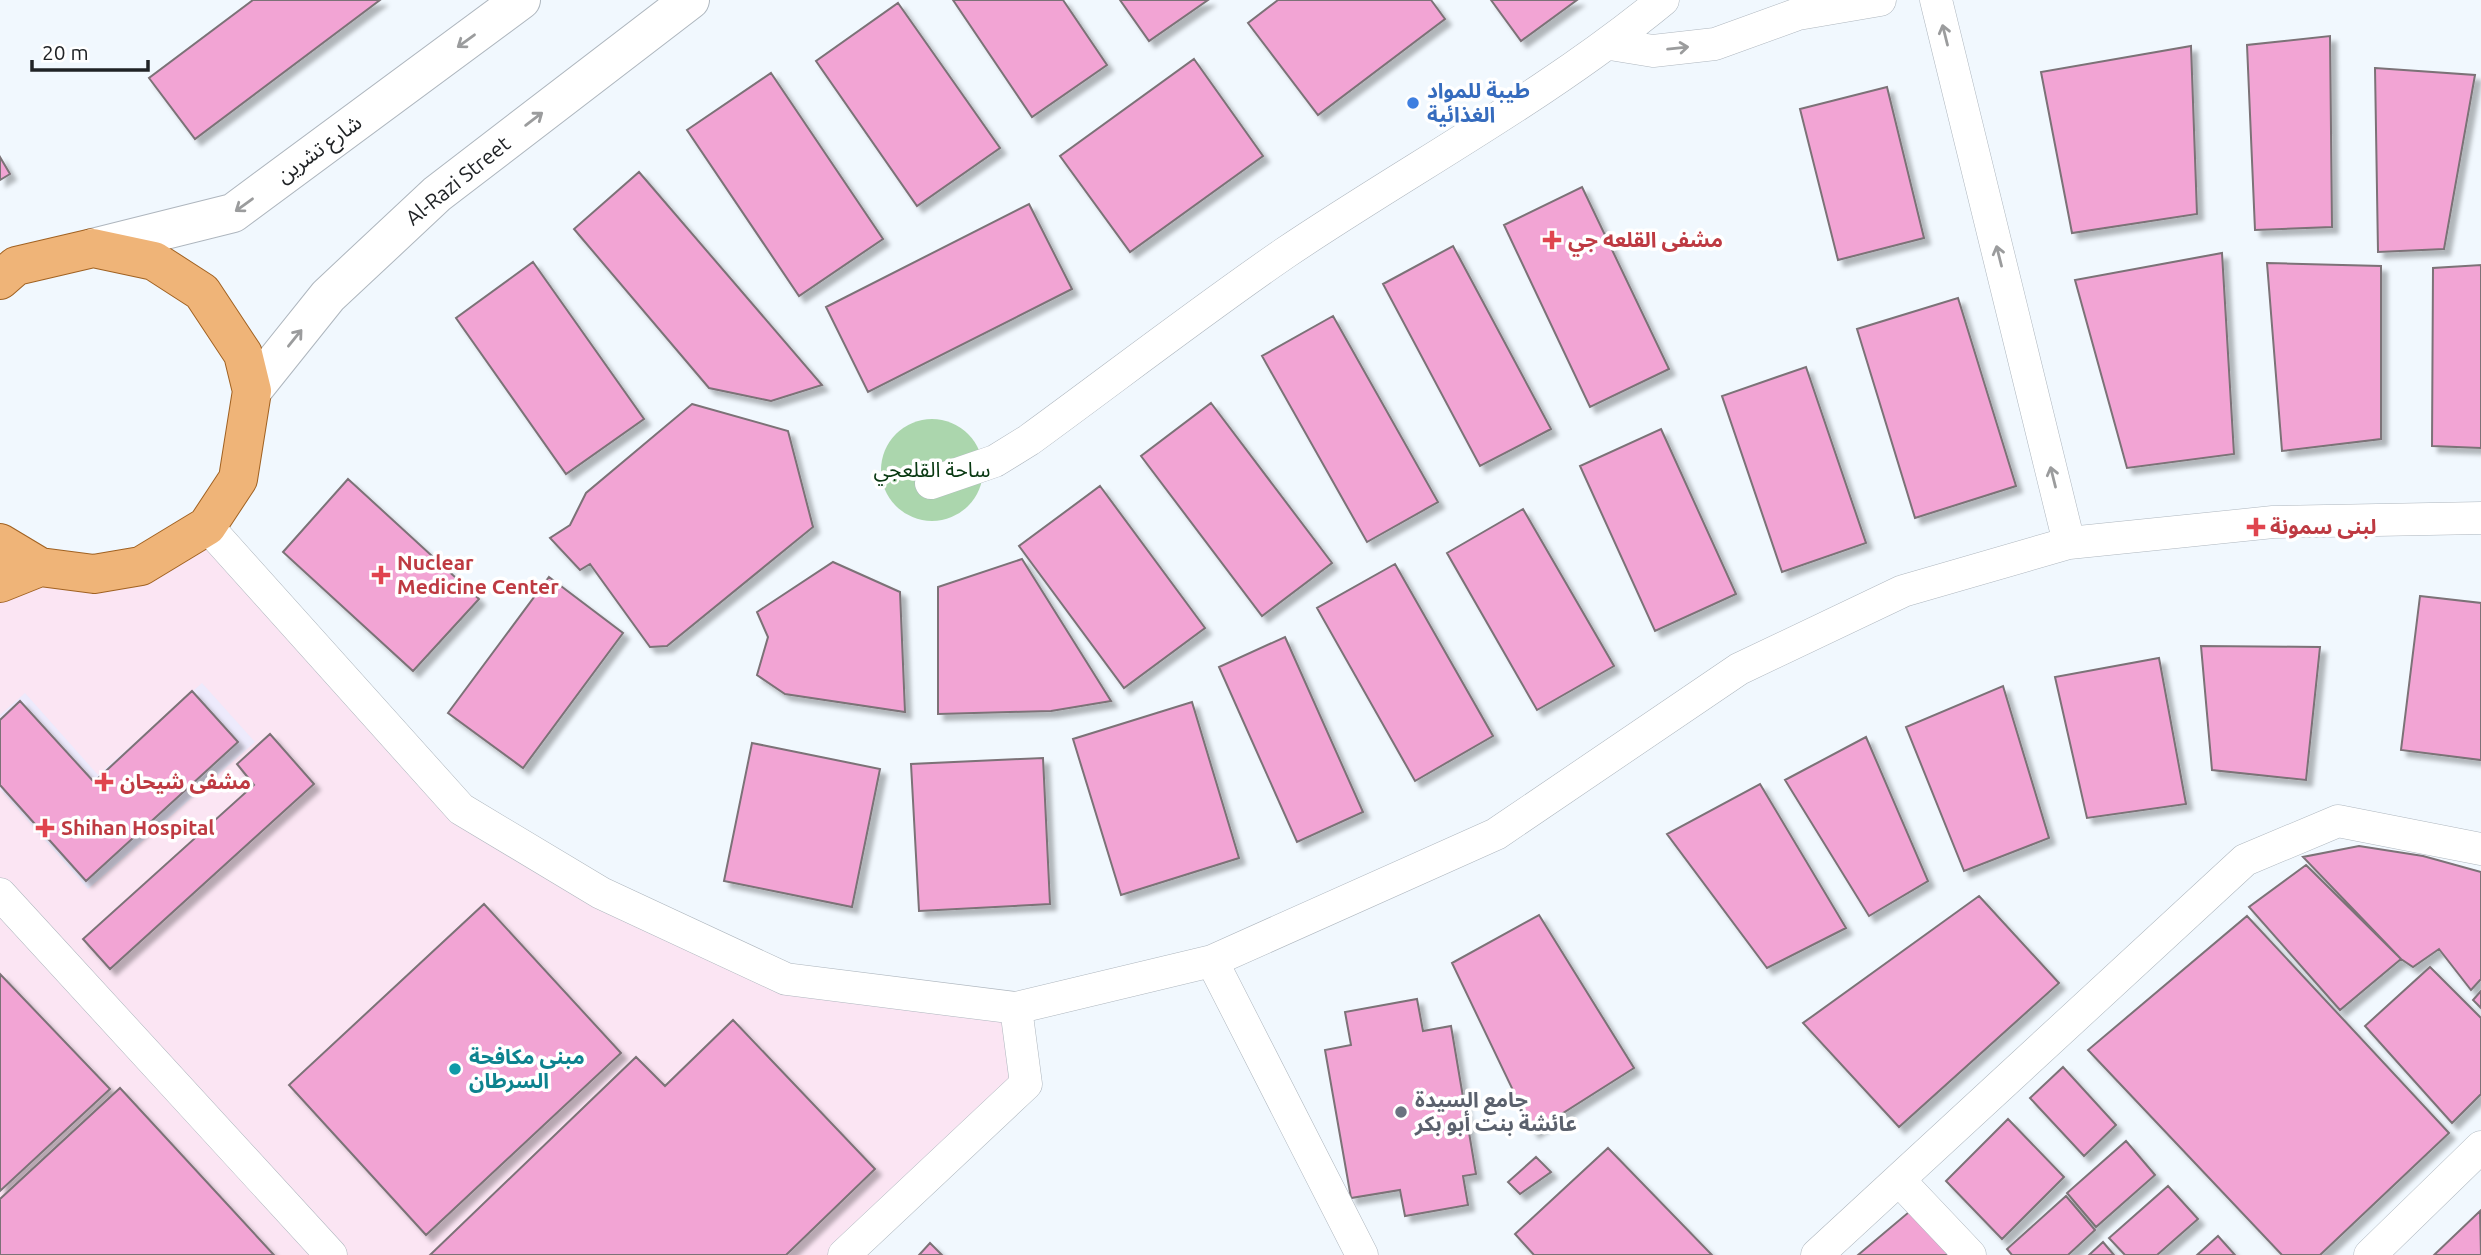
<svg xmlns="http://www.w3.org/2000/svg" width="2481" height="1255" font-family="Ubuntu,'Noto Sans Arabic',sans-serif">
<defs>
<filter id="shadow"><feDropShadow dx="6" dy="6" stdDeviation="2" flood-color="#0004"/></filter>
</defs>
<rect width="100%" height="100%" fill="#f1f8fe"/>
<path fill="#fbe5f3" d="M207,526L461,809L786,979L1016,1008L1026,1084L844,1255H0V583L94,574Z"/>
<path fill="#edeafc" d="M202,683L255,742L88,889L0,789V715L25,693L98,775Z"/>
<path fill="#abd6ad" d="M881 470a51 51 0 1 1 102 0a51 51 0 1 1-102 0Z"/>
<path fill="#f2a4d4" stroke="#7c7277" stroke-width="2" filter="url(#shadow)" d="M253,0H380L195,139L149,78Z
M953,0H1063L1107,65L1032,117Z
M1120,0H1208L1149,41Z
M1278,0H1431L1445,19L1318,115L1248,23Z
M1491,0H1577L1521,41Z
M898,3L1000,148L917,206L816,61Z
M2330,36L2332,227L2255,230L2247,45Z
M2191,46L2197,214L2072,233L2041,72Z
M1194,59L1263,156L1130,252L1060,156Z
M2375,68L2475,75L2444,249L2378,252Z
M771,73L883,239L799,296L687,130Z
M1887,87L1924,238L1838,260L1800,109Z
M0,157L10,174L0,180Z
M639,172L822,385L771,401L709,388L574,229Z
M1582,187L1669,369L1590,407L1504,225Z
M1029,204L1072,289L868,392L826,307Z
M1453,246L1551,429L1480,466L1383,284Z
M2222,253L2234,454L2127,468L2075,280Z
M533,262L644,419L566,474L456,318Z
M2267,263L2381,266V439L2282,451Z
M2481,265V448L2432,446L2433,268Z
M1958,298L2016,486L1915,518L1857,329Z
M1333,316L1438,502L1367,542L1262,356Z
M1806,367L1866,543L1782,572L1722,396Z
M1211,403L1332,563L1262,616L1141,456Z
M692,404L788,431L813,527L667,646L650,647L590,564L580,570L550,538L570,525L586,493Z
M1661,429L1736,594L1655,631L1580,466Z
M348,479L479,599L413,671L283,552Z
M1100,486L1205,628L1124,688L1019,546Z
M1523,509L1614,666L1537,710L1447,553Z
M1022,559L1111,701L1051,711L938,714V587Z
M833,562L900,592L905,712L785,694L757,675L768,637L757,612Z
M1395,564L1493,736L1415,781L1317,608Z
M549,577L623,633L523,768L448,713Z
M2420,596L2481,603V760L2401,750Z
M1285,637L1363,812L1297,842L1219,667Z
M2201,646L2320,647L2306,780L2212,770Z
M2159,658L2186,804L2087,818L2055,677Z
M2003,686L2049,838L1964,871L1906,727Z
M192,691L238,742L86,881L0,785V720L20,701L94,782Z
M1192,702L1239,858L1121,895L1073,739Z
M270,734L314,784L110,969L83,939L254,785L237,764Z
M1866,737L1928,881L1869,916L1785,780Z
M752,743L880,769L852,907L724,881Z
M1043,758L1050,904L919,911L911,764Z
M1760,784L1846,928L1767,968L1667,834Z
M2359,846L2423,856L2481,872V979L2471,990L2439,949L2413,967L2401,959L2303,857Z
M2306,865L2401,959L2340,1010L2249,907Z
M1979,896L2059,983L1899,1127L1803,1023Z
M484,904L621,1053L426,1235L289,1085Z
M1539,915L1634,1068L1533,1132L1452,963Z
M2247,916L2449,1133L2320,1255H2282L2088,1050Z
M2430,967L2481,1018V1094L2452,1123L2365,1026Z
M0,974L110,1089L0,1191Z
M2481,991V1008L2473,1000Z
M1417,999L1423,1031L1451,1026L1476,1174L1463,1176L1468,1205L1405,1216L1400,1190L1351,1198L1325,1050L1351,1045L1345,1012Z
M733,1020L875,1169L786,1255H430L636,1057L665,1086Z
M2063,1067L2116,1125L2084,1156L2030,1098Z
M120,1088L274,1255H0V1199Z
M2008,1119L2064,1177L2002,1239L1946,1181Z
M2126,1141L2155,1175L2096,1227L2067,1193Z
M1608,1148L1712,1255H1534L1515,1234Z
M1536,1157L1551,1172L1520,1194L1508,1182Z
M2168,1186L2198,1219L2157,1255H2125L2109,1238Z
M2066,1196L2095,1230L2068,1255H2012L2007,1249Z
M2480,1211L2481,1255H2434Z
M1909,1212L1952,1255H1858Z
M2218,1236L2235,1255H2197Z
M2103,1242L2114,1255H2089Z
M930,1243L942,1255H919Z"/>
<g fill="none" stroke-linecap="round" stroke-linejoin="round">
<g stroke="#aeb6be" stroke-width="33">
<path id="street" d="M1936,0L2069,543
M1610,44L1653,51L1715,44L1798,14L1880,0
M931,483L995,461L1029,440C1114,378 1198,313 1285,253C1411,168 1545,97 1663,0
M207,526L461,809L601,893L786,979L1016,1008L1212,961L1496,834L1739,669L1903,591L2069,543L2273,522L2481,518
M0,894L331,1255
M1212,961L1362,1255
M1899,1180L1970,1255
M844,1255L1026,1084L1016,1008
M1817,1255L2245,860L2338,821L2481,849
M2370,1255L2481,1147"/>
</g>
<g stroke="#aeb6be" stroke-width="40">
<path id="secondary" d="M93,248L233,213L521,0
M252,391L328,296L437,194L690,0"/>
</g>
<g stroke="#a06121" stroke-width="40">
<path id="primary" d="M0,280L16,266L93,248L154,261L202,292L243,354L252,391L238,479L207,526L141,566L94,574L40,567L0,543
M0,583L40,567"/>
</g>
<use href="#street" stroke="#fff" stroke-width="32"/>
<use href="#secondary" stroke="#fff" stroke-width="38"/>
<use href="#primary" stroke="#efb478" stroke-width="38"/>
</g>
<defs><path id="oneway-shaft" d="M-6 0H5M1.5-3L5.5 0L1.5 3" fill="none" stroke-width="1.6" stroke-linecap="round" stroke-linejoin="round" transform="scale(1.75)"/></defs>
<g stroke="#9b9c9d">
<use href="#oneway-shaft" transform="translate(1945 35) rotate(-104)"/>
<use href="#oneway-shaft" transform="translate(466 41) rotate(144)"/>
<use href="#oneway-shaft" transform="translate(1678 48) rotate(-6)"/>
<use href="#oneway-shaft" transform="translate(534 119) rotate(-37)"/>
<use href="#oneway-shaft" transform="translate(244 205) rotate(144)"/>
<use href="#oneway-shaft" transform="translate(1999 256) rotate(-104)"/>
<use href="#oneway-shaft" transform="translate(295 338) rotate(-51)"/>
<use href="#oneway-shaft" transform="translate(2053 477) rotate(-104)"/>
</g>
<circle fill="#3f7fe0" stroke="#fff" stroke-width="2.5" cx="1413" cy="103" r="7"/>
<g fill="#e0444e" stroke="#fff" stroke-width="2.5">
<path d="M1548.5 229.5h7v7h7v7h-7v7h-7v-7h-7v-7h7z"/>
<path d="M2252.5 516.5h7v7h7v7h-7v7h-7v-7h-7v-7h7z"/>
<path d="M377.5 564.5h7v7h7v7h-7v7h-7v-7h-7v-7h7z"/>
<path d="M100.5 771.5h7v7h7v7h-7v7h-7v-7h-7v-7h7z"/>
<path d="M41.5 817.5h7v7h7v7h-7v7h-7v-7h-7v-7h7z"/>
</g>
<circle fill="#0f9aa8" stroke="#fff" stroke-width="2.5" cx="455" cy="1069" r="7"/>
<circle fill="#6b7280" stroke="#fff" stroke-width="2.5" cx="1401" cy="1112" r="7"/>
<g text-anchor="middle" stroke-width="7" stroke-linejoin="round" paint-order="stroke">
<g font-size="21" font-weight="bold" fill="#366cbe" stroke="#fff" text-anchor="start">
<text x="1427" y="98">طيبة للمواد<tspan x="1427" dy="24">الغذائية</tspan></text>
</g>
<g font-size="21" fill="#202326" stroke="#fff">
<text transform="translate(319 149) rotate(-36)" y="7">شارع تشرين</text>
<text transform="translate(458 181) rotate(-39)" y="7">Al-Razi Street</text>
</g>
<g font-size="21" font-weight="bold" fill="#be3a42" stroke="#fff" text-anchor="start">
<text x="1568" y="247">مشفى القلعه جي</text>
<text x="2270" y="534">لبنى سمونة</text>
<text x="397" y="570">Nuclear<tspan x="397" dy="24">Medicine Center</tspan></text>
<text x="120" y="789">مشفى شيحان</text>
<text x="61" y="835">Shihan Hospital</text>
</g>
<g font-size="21" fill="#083811" stroke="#fff">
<text x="932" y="477">ساحة القلعجي</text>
</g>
<g font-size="21" font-weight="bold" fill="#0d838f" stroke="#fff" text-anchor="start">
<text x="469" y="1064">مبنى مكافحة<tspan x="469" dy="24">السرطان</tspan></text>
</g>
<g font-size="21" font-weight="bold" fill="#5b616d" stroke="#fff" text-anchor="start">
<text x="1415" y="1107">جامع السيدة<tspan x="1415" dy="24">عائشة بنت أبو بكر</tspan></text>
</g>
</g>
<path d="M32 60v10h116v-10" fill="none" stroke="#202326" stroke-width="3.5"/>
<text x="42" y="60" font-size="21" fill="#202326" stroke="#ffffff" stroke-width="5" paint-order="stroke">20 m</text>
</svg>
